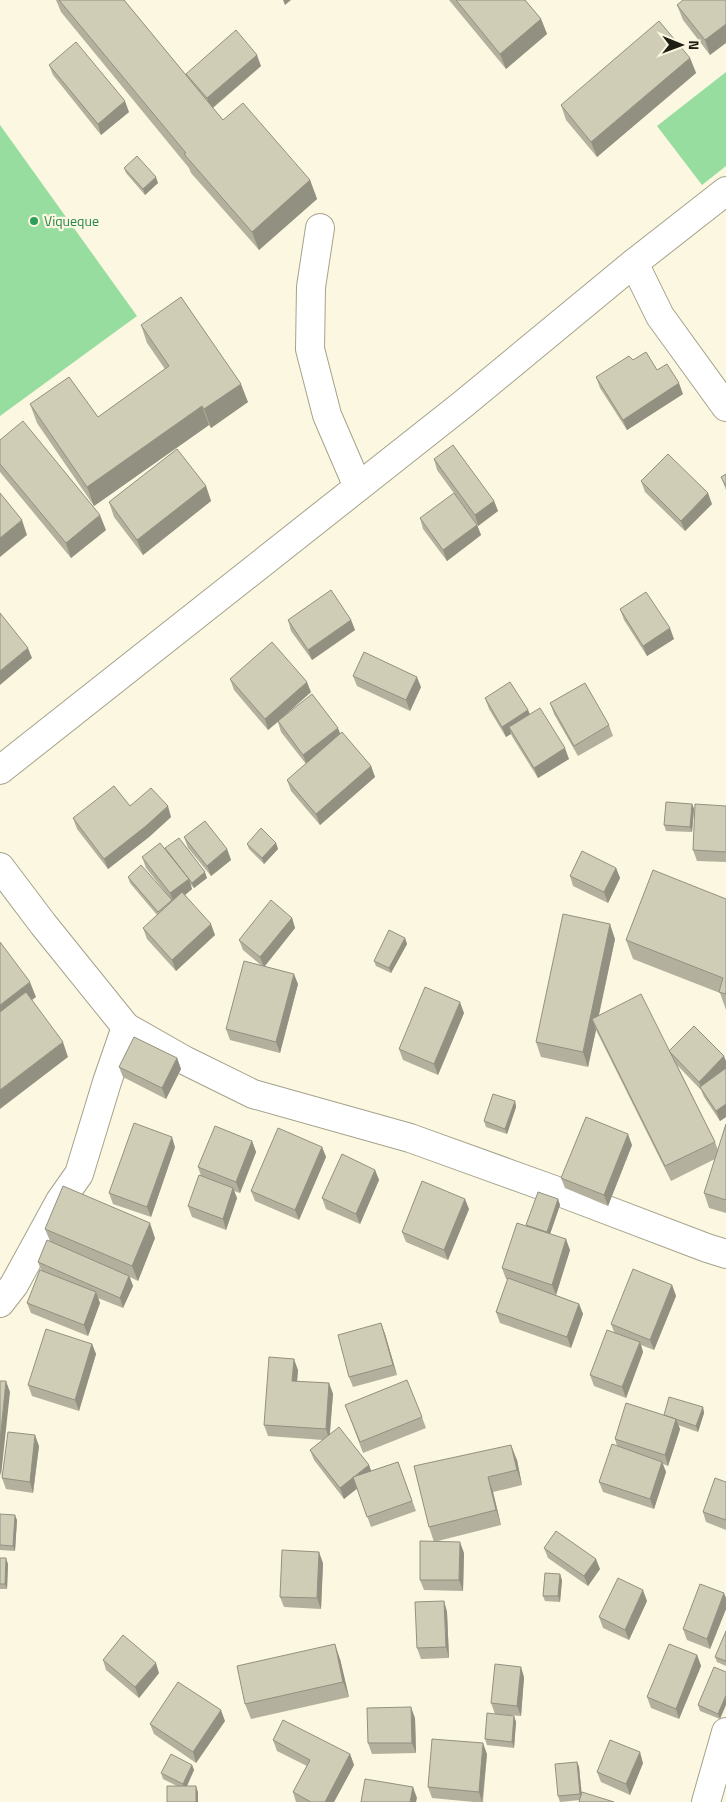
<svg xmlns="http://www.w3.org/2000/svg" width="726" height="1802" font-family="'Titillium Web',sans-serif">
<rect width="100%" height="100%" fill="#fbf7e0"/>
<path fill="#97dd9f" d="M726,72V166L702,185L657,126Z
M0,125L137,316L0,416Z"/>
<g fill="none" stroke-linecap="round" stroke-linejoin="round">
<g stroke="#a5a28c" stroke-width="30">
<path id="minor" d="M320,228L311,287L310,349L327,415L358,487
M634,263L660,316L726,407
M0,1303L14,1285L60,1201L79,1174L107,1082L126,1027"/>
</g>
<g stroke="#a5a28c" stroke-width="30">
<path id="major" d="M0,770L462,405L634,263L726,191
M0,867L43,924L126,1027L184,1060L253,1094L410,1138L557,1191L707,1248L726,1254
M706,1802L726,1732"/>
</g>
<use href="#minor" stroke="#fff" stroke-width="28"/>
<use href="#major" stroke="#fff" stroke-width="28"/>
</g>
<path fill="#b3b09d" d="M56,0H124L186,75L261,66L213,108L223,120L310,180L317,199L259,250L191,173L189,168L61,12Z
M449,0H525L541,19L547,34L506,69Z
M726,0L710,55L683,20L677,5Z
M690,58L696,73L597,157L566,120L561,105Z
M49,65L129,112L101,135L53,75Z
M124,168L158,183L145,195L126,173Z
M141,325L248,402L211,428L209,425L94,506L37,423L30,404L98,417L165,369L147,343Z
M633,360L657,370L683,394L627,430L600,388L596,377Z
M0,440L106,530L71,558L0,472Z
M434,459L494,501L498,511L478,526L437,470Z
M726,474V490L721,477Z
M641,481L712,504L685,531L645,492Z
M206,486L211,501L143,555L114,517L109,502Z
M420,518L477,525L481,535L447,561L423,529Z
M620,609L674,639L647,656L624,620Z
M288,620H351L355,630L312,660L291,631Z
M353,676L421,687L410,711L357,686Z
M230,679L311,692L281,719L340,734L371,766L375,777L320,825L291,791L287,780L306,764L281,732L278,722L268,730L234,690Z
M485,698L528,710L530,714L569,759L538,778L513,738L511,734L506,737L489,709Z
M550,703L609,725L613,736L578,756L554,714Z
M692,804L694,809L692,832L666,831L664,825Z
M130,806L171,817L149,837L108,869L77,829L73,818Z
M726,806V862L697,861L693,850Z
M184,837L227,849L231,860L211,876L188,848Z
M276,843L278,849L264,864L249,849L247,844Z
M166,850L207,878L194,888L190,884L192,889L185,895L215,935L176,971L147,939L143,928L157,915L130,883L128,877L166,893L146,868L142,857Z
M616,868L620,878L608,903L573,886L570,876Z
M726,899V1010L720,993L633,959L626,940Z
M292,918L295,928L265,966L298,984L280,1053L230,1040L226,1029L262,966L243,950L239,940Z
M405,938L407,944L391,973L376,966L374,961Z
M615,939L599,1015L669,1050L726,1061V1117L720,1121L704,1097L701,1090L677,1065L715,1142L718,1150L726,1124V1213L709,1208L704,1193L715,1159L671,1181L596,1030L588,1067L541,1057L536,1042Z
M464,1013L438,1075L403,1060L399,1049Z
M177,1058L181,1069L166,1099L123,1077L119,1067Z
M515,1101L516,1107L507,1134L486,1127L484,1121Z
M252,1141L256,1152L240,1193L234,1191L237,1198L226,1230L192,1217L188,1206L201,1176L198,1167Z
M632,1145L608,1206L565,1188L561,1178Z
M175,1147L151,1217L113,1204L109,1193Z
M322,1147L326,1157L299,1220L255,1201L251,1191Z
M375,1170L379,1180L360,1224L326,1209L322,1198Z
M558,1199L560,1205L550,1234L570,1250L556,1295L579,1304L583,1314L571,1348L500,1323L496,1312L508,1280L506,1279L502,1268L527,1226L526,1225Z
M469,1209L448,1260L406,1242L402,1232Z
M45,1229L155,1238L138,1281L130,1277L133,1286L123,1308L98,1298L100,1303L88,1336L31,1313L27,1303L41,1270L38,1262L50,1241Z
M672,1285L676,1296L654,1350L641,1345L643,1352L626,1398L594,1386L590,1375L614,1332L611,1324Z
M381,1323L385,1334L397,1375L353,1387L349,1377Z
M92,1344L96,1354L79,1411L32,1396L28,1385Z
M298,1370L297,1382L329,1383L333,1394L330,1434L369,1465L371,1471L398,1462L416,1511L371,1527L357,1488L344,1499L314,1460L310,1450L323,1440L268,1436L264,1425Z
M345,1405L422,1417L426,1428L363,1453Z
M703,1407L704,1413L698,1432L678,1425L680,1429L668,1466L663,1464L666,1472L654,1509L603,1492L599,1482L617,1446L615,1439L664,1415Z
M39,1446L33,1493L6,1489L2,1478Z
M517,1460L522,1485L493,1492L501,1525L434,1542L429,1527L414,1466Z
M726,1482V1530L706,1522L703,1512Z
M0,1514L17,1520L15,1551L0,1550Z
M544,1548L600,1569L588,1586L548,1558Z
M464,1553L463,1591L424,1590L420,1580Z
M0,1558L8,1564L7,1589H0Z
M323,1563L321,1609L284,1607L280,1597Z
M562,1580L560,1602L545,1601L543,1596Z
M726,1598V1609L710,1649L687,1640L683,1629Z
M444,1601L447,1612L449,1658L421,1659L417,1648Z
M647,1601L629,1640L603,1628L599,1617Z
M726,1631V1666L717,1662L715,1657Z
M697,1655L701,1666L679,1719L651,1708L647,1697Z
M340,1659L349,1697L251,1719L245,1704Z
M103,1660L159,1673L139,1698L106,1670Z
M726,1672L720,1719L700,1711L698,1705Z
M524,1677L521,1716L495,1714L491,1703Z
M514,1716L516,1722L514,1748L487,1745L485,1739Z
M415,1718L416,1753L372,1754L368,1743Z
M225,1721L196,1763L154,1734L150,1724Z
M273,1740L350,1754L354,1765L334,1802H296L293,1792L307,1766L277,1751Z
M487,1754L483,1802H474L432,1798L428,1787Z
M577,1762L579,1767L582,1795L580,1800L560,1802L558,1796Z
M643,1763L630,1795L601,1782L597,1772Z
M192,1765L194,1770L187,1786L198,1792L177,1786L163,1779L161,1773Z"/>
<path fill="#929080" d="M283,0H291L285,5Z
M541,19L547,34L506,69L500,54Z
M726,24V43L710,55L705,40Z
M257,55L261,66L211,109L207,98Z
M690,58L696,73L597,157L591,142Z
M125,101L129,112L101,135L98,124Z
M156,177L158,183L145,195L143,189Z
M310,180L317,199L259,250L252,232Z
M679,383L683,394L627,430L623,420Z
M241,384L248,402L211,428L204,409Z
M202,406L209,425L94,506L87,487Z
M206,486L211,501L143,555L137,540Z
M708,493L712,504L685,531L681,521Z
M494,501L498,511L478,526L475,515Z
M100,515L106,530L71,558L66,543Z
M22,520L27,535L0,557V538Z
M477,525L481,535L447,561L443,550Z
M351,620L355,630L312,660L308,650Z
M670,628L674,639L647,656L643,646Z
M28,648L32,658L0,685V671Z
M417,677L421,687L410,711L406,700Z
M307,682L311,692L268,730L265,719Z
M528,710L532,721L509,727L511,734L506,737L502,727Z
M338,728L342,738L307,765L303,755Z
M565,748L569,759L538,778L534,768Z
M371,766L375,777L320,825L316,814Z
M692,804L694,809L692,832L690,827Z
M168,806L171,817L149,837L108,869L104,859Z
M276,843L278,849L264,864L262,858Z
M227,849L231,860L211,876L207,866Z
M616,868L620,878L608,903L604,892Z
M205,872L207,878L194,888L192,883Z
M189,879L192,889L174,904L170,893Z
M292,918L295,928L264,967L260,957Z
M211,924L215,935L176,971L172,960Z
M610,924L615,939L596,1028L592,1019L596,1030L588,1067L583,1052Z
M405,938L407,944L391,973L389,968Z
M294,974L298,984L280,1053L276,1042Z
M30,982L36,997L0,1024V1005Z
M460,1002L464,1013L438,1075L434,1064Z
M63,1042L68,1057L0,1109V1090Z
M724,1056L726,1061V1069L702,1090L699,1082Z
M177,1058L181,1069L166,1099L162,1088Z
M515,1101L516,1107L507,1134L505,1129Z
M726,1104V1117L720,1121L716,1111Z
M628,1134L632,1145L608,1206L604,1195Z
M172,1137L175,1147L151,1217L147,1207Z
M252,1141L256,1152L240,1193L236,1182Z
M322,1147L326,1157L299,1220L295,1210Z
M375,1170L379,1180L360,1224L356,1214Z
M233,1188L237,1198L226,1230L223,1219Z
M465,1199L469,1209L448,1260L444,1250Z
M558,1199L560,1205L549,1237L547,1232Z
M150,1223L155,1238L138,1281L132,1266Z
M566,1239L570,1250L556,1295L552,1285Z
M129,1276L133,1286L123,1308L120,1298Z
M672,1285L676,1296L654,1350L650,1340Z
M96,1292L100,1303L88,1336L84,1325Z
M579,1304L583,1314L571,1348L567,1337Z
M381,1323L385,1334L397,1375L393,1365Z
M640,1342L643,1352L626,1398L622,1387Z
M92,1344L96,1354L79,1411L75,1400Z
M294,1359L298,1370L296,1392L292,1381Z
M6,1381L10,1392L1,1476L0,1472V1441Z
M329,1383L333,1394L329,1440L326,1429Z
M703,1407L704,1413L698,1432L696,1426Z
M676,1419L680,1429L668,1466L665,1455Z
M35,1435L39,1446L33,1493L30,1482Z
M511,1445L517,1460L522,1485L517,1470Z
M662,1462L666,1472L654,1509L650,1499Z
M369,1465L373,1476L344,1499L340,1488Z
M488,1477L493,1492L501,1525L496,1510Z
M15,1515L17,1520L15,1551L13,1546Z
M460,1542L464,1553L463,1591L459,1580Z
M319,1552L323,1563L321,1609L317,1598Z
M6,1558L8,1564L7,1589L5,1584Z
M596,1559L600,1569L588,1586L584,1576Z
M560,1574L562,1580L560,1602L558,1596Z
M643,1590L647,1601L629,1640L625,1630Z
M724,1593L726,1598V1609L710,1649L707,1639Z
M444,1601L447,1612L449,1658L446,1647Z
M335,1644L340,1659L349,1697L343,1682Z
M697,1655L701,1666L679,1719L676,1709Z
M156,1663L159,1673L139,1698L135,1687Z
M521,1667L524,1677L521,1716L517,1706Z
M726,1695V1705L720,1719L718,1714Z
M411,1707L415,1718L416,1753L412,1743Z
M221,1710L225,1721L196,1763L193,1752Z
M514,1716L516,1722L514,1748L512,1742Z
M483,1743L487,1754L482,1802L479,1792Z
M640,1752L643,1763L630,1795L626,1784Z
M350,1754L354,1765L334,1802H325Z
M577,1762L579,1767L582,1800L580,1794Z
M192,1765L194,1770L185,1790L183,1784Z
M196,1786L198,1792V1802H196Z
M413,1787L417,1798L416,1802H410Z"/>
<path fill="#d0cdb7" stroke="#929080" d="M59,0H124L223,120L243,103L310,180L252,232L184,154L186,153Z
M456,0H525L541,19L500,54Z
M683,0H726V24L705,40L677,5Z
M659,21L690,58L591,142L561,105Z
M236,30L257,55L207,98L186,74Z
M76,42L125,101L98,124L49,65Z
M137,156L156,177L143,189L124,168Z
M181,297L241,384L204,409L202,406L87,487L30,404L69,377L98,417L169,366L141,325Z
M646,352L657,370L667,364L679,383L623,420L596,377L629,356L633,360Z
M23,421L100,515L66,543L0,464V440Z
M453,445L494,501L475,515L434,459Z
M177,449L206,486L137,540L109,502Z
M668,454L708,493L681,521L641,481Z
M726,474V486L721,477Z
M0,493L22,520L0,538Z
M454,493L477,525L443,550L420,518Z
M331,590L351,620L308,650L288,620Z
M646,592L670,628L643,646L620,609Z
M0,613L28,648L0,671Z
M272,642L307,682L265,719L230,679Z
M364,652L417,677L406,700L353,676Z
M510,682L528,710L502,727L485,698Z
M585,683L609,725L574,746L550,703Z
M312,694L338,728L303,755L278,721Z
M540,708L565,748L534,768L509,727Z
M342,732L371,766L316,814L287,780Z
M114,786L130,806L151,788L168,806L146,826L104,859L73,818Z
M666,802L692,804L690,827L664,825Z
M695,804L726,806V852L693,850Z
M205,821L227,849L207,866L184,837Z
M261,828L276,843L262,858L247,844Z
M179,838L205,872L192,883L165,848Z
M160,843L189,879L170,893L142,857Z
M582,851L616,868L604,892L570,876Z
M141,865L172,900L158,912L128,877Z
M653,870L726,899V994L719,992L723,978L626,940Z
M182,892L211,924L172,960L143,928Z
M271,900L292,918L260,957L239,940Z
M563,914L610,924L583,1052L536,1042Z
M389,930L405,938L389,968L374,961Z
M0,942L30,982L0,1005Z
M244,961L294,974L276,1042L226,1029Z
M425,987L460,1002L434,1064L399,1049Z
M26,992L63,1042L0,1090V1012Z
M641,994L715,1142L665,1166L592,1019Z
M694,1026L724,1056L699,1082L669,1051Z
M134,1037L177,1058L162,1088L119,1067Z
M726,1068V1104L716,1111L700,1087Z
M493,1094L515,1101L505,1129L484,1121Z
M586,1117L628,1134L604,1195L561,1178Z
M134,1123L172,1137L147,1207L109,1193Z
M726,1124V1200L704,1193Z
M215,1126L252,1141L236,1182L198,1167Z
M278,1128L322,1147L295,1210L251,1191Z
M342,1154L375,1170L356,1214L322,1198Z
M199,1175L233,1188L223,1219L188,1206Z
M422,1181L465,1199L444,1250L402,1232Z
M63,1186L150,1223L132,1266L45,1229Z
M538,1192L558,1199L547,1232L526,1225Z
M517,1223L566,1239L552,1285L502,1268Z
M47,1240L129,1276L120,1298L38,1262Z
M633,1269L672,1285L650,1340L611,1324Z
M40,1270L96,1292L84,1325L27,1303Z
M508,1278L579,1304L567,1337L496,1312Z
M381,1323L393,1365L349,1377L338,1335Z
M46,1329L92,1344L75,1400L28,1385Z
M607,1330L640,1342L622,1387L590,1375Z
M269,1357L294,1359L292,1381L329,1383L326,1429L264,1425Z
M407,1380L422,1417L360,1442L345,1405Z
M0,1381H6L0,1441Z
M669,1397L703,1407L696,1426L664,1415Z
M626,1403L676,1419L665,1455L615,1439Z
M339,1427L369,1465L340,1488L310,1450Z
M8,1432L35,1435L30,1482L2,1478Z
M612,1444L662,1462L650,1499L599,1482Z
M511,1445L517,1470L488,1477L496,1510L429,1527L414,1466Z
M398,1462L412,1501L367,1517L353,1477Z
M715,1478L726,1482V1520L703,1512Z
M0,1514L15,1515L13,1546L0,1545Z
M556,1531L596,1559L584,1576L544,1548Z
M420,1541L460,1542L459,1580H420Z
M282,1550L319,1552L317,1598L280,1597Z
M0,1558H6L5,1584H0Z
M545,1573L560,1574L558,1596H543Z
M618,1578L643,1590L625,1630L599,1617Z
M700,1584L724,1593L707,1639L683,1629Z
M444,1601L446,1647L417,1648L415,1602Z
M726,1631V1661L715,1657Z
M123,1635L156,1663L135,1687L103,1660Z
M335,1644L343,1682L245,1704L237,1666Z
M669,1644L697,1655L676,1709L647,1697Z
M495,1664L521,1667L517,1706L491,1703Z
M714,1667L726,1672V1695L718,1714L698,1705Z
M178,1682L221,1710L193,1752L150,1724Z
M411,1707L412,1743H368L367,1708Z
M487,1713L514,1716L512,1742L485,1739Z
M283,1720L350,1754L325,1802H311L293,1792L310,1760L273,1740Z
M432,1739L483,1743L479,1792L428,1787Z
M610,1740L640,1752L626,1784L597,1772Z
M171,1754L192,1765L183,1784L161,1773Z
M577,1762L580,1794L558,1796L555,1764Z
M365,1779L413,1787L410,1802H361Z
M167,1786H196V1802H167Z
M582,1792L614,1802H579Z"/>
<circle fill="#2e9e5b" stroke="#fbf7e0" stroke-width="2" cx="34" cy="221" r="5"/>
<g text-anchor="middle" stroke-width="4.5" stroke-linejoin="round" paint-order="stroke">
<g font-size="14" fill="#27864d" stroke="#fbf7e0" text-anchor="start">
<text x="44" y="226">Viqueque</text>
</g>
</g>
<g transform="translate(681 45) rotate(91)" stroke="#fbf7e0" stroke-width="4" paint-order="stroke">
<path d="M0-4L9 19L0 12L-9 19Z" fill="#201f16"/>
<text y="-8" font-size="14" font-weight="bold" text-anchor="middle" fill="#201f16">N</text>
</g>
</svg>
